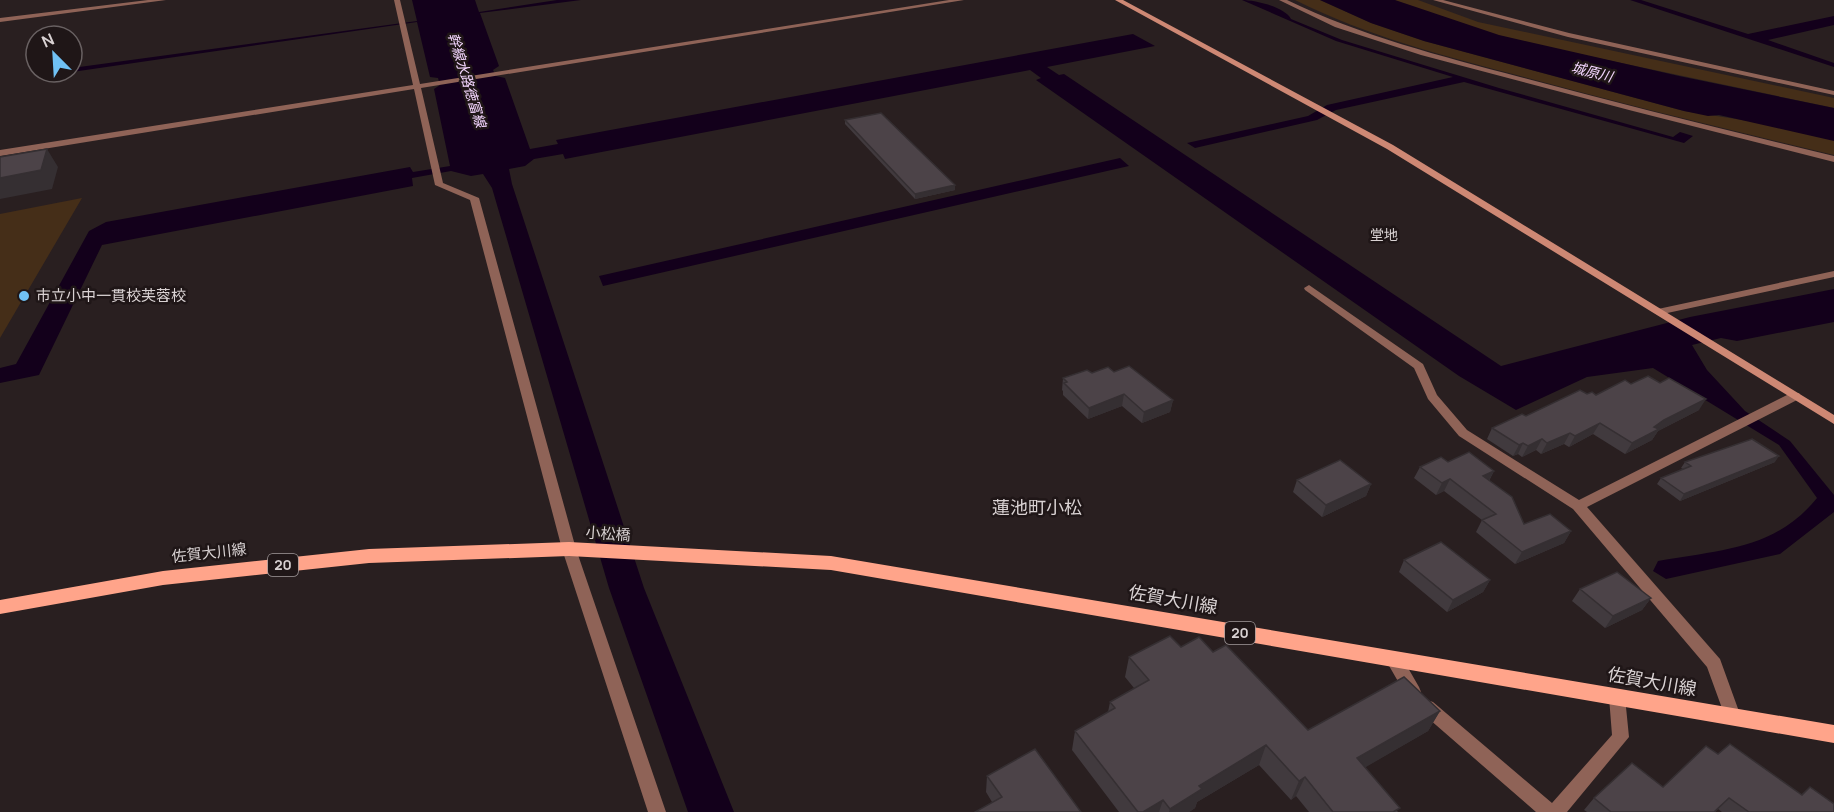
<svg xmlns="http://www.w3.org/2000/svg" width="1834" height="812" font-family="Manrope,'Noto Sans JP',sans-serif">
<rect width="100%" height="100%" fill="#291f20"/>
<path fill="#452e18" d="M1295,0H1320L1371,23L1424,41L1684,111L1834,134V155C1730,130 1627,105 1524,77C1445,56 1369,37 1295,0Z
M1381,0H1418L1478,22L1834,98V108L1493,36Z
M82,198L0,338V214Z"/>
<path fill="#13001b" d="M412,0H475L479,12L557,0H581L480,13L499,66L493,70L496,76L505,78L530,149L558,144L556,140L1133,34L1155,46L1047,67L1059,75L1064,74L1501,366L1690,317L1834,289V322L1737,341L1721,338L1692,345L1707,370L1745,411L1790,441L1834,495V512L1780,554L1666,579L1653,571L1658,561C1719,550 1775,550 1817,498L1779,445L1653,368L1587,377L1516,410L1459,376L1036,80L1041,78L1030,70L565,159L563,154L534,159L525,166L509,169L512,184L644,588L734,812H688L609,588L492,188L483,174L471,176L451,171L412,178L413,186L102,245L39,375L0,383V368L16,364L89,231L106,222L410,167L413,172L450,166L434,89L440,85L438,78L430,77L417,22L72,72V68L417,21Z
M1242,0C1255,0 1285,7 1291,19L1342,40L1499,88L1673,137L1680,132L1693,136L1684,143L1464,82L1336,110L1317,120L1195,148L1187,143L1308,116L1327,105L1453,77L1336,41Z
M1320,0H1395L1499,35L1679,76L1834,108V141L1719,115L1708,116L1684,111L1424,41L1371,23Z
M1630,0H1641L1748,34L1834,16V25L1768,40L1834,63V67Z
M1120,158L1129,166L603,286L599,276Z"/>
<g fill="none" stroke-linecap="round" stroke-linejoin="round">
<path fill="#8f6357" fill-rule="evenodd" d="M148,0H166L0,22V18Z
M394,0H400L420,84L949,0H964L421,88L443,183L479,198L576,549L666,812H648L562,549L470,200L435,185L414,89L0,156V150L413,85Z
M1279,0H1287C1361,36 1441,56 1520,77C1624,105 1729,131 1834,156V162L1629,110L1421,55L1335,27Z
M1433,0H1443L1569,33L1834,91V95L1568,37Z
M1834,271V277L1658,315L1653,312L1658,309Z
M1309,285L1423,364L1437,395L1467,430L1579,500L1791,393H1799L1801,396L1799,399L1587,507L1720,659L1741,717L1739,722L1733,724L1727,722L1707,667L1573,509L1459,436L1428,399L1414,368L1305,290L1304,288Z
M1394,652L1400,654L1419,687L1421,692L1419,697L1413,699L1407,697L1388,664L1386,659L1388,654Z
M1617,690L1623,692L1625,697L1629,737L1567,812H1536L1421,712L1419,707L1421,702L1427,700L1433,702L1552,803L1612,735L1609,697L1611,692Z"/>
<path fill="#ce8874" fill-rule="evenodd" d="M1115,0H1123L1393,145L1834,415V424L1387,149Z"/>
<path fill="#ffa48a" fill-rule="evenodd" d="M569,542L831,556L1834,725V743L831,570L569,556L369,563L163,585L0,614V600L163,571L369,549Z"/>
</g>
<path fill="#413a3e" d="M845,120L955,185V190L915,199L845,124Z
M1114,372L1173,400L1170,412L1142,423L1122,406L1088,419L1063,395V391L1062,390L1063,378L1092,373Z
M1631,384L1699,410L1658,431L1652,440L1625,454L1593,434L1569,447L1564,444L1541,454L1536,450L1522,457L1518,454L1513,456L1487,439L1492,428L1587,394L1596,395Z
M1448,462L1494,471L1489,481L1524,524L1571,531L1564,543L1515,564L1476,532L1482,520L1444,491L1436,495L1414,478L1420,467Z
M1685,462H1775L1680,501L1657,484L1661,478L1683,469L1681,468Z
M1297,480L1371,484L1366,496L1322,517L1293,492Z
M1404,560L1490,580L1483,592L1447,612L1399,572Z
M1580,589L1651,598L1642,610L1605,628L1572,601Z
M1181,647L1213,652L1308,730L1440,711L1428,731L1365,767L1398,812H1309L1296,796L1291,800L1259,765L1197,802L1195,808L1189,812H1119L1072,750L1075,731L1108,712L1110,702L1134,688L1125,677L1129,657Z
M987,776L1081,812L992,802L986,792Z
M1663,787L1801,795L1810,787L1834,812H1722L1718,809L1715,812H1587L1584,810L1594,798Z"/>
<path fill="#352f32" d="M47,149L58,167L52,189L0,199V178Z
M955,185V190L915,199V194Z
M1124,394L1122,406L1088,419L1089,408Z
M1706,399L1699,410L1658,431L1652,440L1625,454L1632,443L1664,420Z
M1173,400L1170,412L1142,423L1144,412Z
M1600,423L1593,434L1569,447L1575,436Z
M1570,433L1564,444L1541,454L1547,443Z
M1542,439L1536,450L1522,457L1528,446Z
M1523,443L1518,454L1513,456L1519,445Z
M1779,456L1775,462L1680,501L1684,494Z
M1494,471L1488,482L1483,476Z
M1450,479L1444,491L1436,495L1442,483Z
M1371,484L1366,496L1322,517L1326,505Z
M1571,531L1564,543L1515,564L1522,552Z
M1490,580L1483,592L1447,612L1453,600Z
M1651,598L1642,610L1605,628L1613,616Z
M1440,711L1428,731L1347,778L1357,758Z
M1266,745L1259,765L1197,802L1195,808L1189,812H1169L1170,809L1199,786Z
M1305,777L1296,796L1291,800L1299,781Z
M1163,800L1159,812H1143Z"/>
<path fill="#4c4348" stroke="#352f32" stroke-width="1.5" d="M881,113L955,185L915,194L845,120Z
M47,149L41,170L0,178V157Z
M1129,366L1173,400L1144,412L1124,394L1089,408L1064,383L1067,382L1063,378L1087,370L1092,373L1108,367L1114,372Z
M1648,376L1660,383L1669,378L1706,399L1664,420L1654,427L1659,429L1632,443L1600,423L1575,436L1570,433L1547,443L1542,439L1528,446L1523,443L1519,445L1492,428L1522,414L1526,416L1580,390L1587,394L1592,392L1596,395L1625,380L1631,384Z
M1752,439L1779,456L1684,494L1661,478L1691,466L1685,462Z
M1469,452L1494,471L1483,476L1512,497L1524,524L1550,514L1571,531L1522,552L1482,520L1496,514L1450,479L1442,483L1420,467L1441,457L1448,462Z
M1340,460L1371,484L1326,505L1297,480Z
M1441,542L1490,580L1453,600L1404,560Z
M1617,572L1651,598L1613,616L1580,589Z
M1170,636L1181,647L1199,637L1213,652L1226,645L1308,730L1404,677L1440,711L1357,758L1400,808L1393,812H1333L1305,777L1299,781L1266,745L1199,786L1202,789L1170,809L1163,800L1143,812H1138L1075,731L1115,708L1110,702L1149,680L1129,657Z
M1730,744L1802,795L1810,787L1834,804V812H1749L1729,798L1714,812H1611L1594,798L1632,763L1663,787L1706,746L1718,754Z
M1035,749L1081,812H975L1002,797L987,776Z"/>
<circle fill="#70c1f4" stroke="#1f1617" stroke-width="2" cx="24" cy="296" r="6"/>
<g text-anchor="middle" stroke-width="5" stroke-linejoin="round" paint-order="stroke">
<g font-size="14" font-style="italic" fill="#f4d6ff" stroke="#1f1617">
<text transform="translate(1592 72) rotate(14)" y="5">城原川</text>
<text transform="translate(467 80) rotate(73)" y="5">幹線水路徳富線</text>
</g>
<g font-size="14" fill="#d9d2d3" stroke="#1f1617">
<text x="1384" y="240">堂地</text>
</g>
<g fill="#1f1617" stroke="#a19a9b" stroke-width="1.5">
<rect x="268" y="554" width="30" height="22" rx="4.5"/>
<rect x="1225" y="622" width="30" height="22" rx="4.5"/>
</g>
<g font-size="14" font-weight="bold" fill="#d9d2d3">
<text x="283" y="570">20</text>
<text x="1240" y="638">20</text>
</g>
<g font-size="15" fill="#d9d2d3" stroke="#1f1617" text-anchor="start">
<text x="36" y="301">市立小中一貫校芙蓉校</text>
</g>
<g font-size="15" fill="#d9d2d3" stroke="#1f1617">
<text transform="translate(608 534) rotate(4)" y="5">小松橋</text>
<text transform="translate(209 553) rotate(-6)" y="5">佐賀大川線</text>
</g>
<g font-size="18" fill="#d9d2d3" stroke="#1f1617">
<text x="1037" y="514">蓮池町小松</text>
</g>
<g font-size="18" fill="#d9d2d3" stroke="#1f1617">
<text transform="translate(1173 600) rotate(10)" y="6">佐賀大川線</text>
<text transform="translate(1652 682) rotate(10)" y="6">佐賀大川線</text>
</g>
</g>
<g transform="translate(54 54) rotate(336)"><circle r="28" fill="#1f1617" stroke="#696162" stroke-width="1.5"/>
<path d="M0-4.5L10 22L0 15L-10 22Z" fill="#70c1f4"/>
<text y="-9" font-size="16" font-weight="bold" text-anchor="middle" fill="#d9d2d3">N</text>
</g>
</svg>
